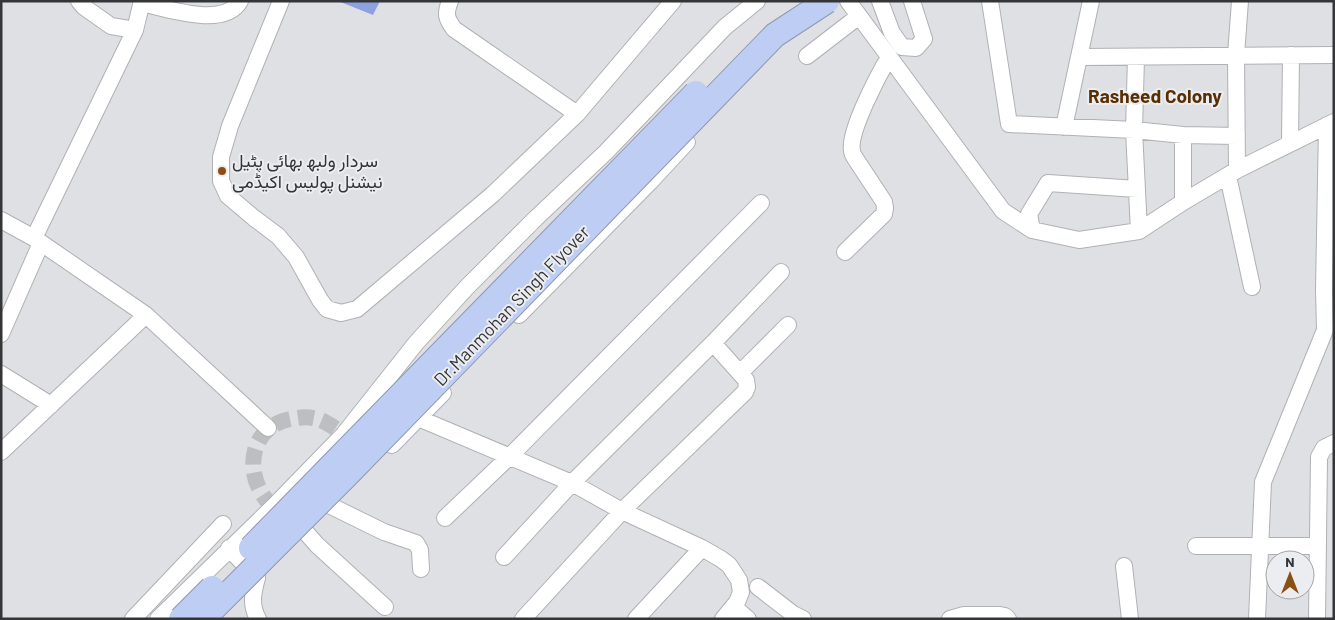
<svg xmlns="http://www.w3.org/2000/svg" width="1335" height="620" font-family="Barlow,Vazirmatn,sans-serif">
<rect width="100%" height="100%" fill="#dfe0e4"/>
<path fill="#8ba1e0" d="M338,1H380L373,15Z"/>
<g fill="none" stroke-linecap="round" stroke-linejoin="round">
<path stroke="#bdbec1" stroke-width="16" stroke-dasharray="16 8" stroke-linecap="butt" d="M273,507C243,480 246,428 290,419C298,418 305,416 313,418C325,420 334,428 344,434"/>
<g stroke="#afb1b4" stroke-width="18">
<path id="minor" d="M79,1L84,7L111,26L135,30
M281,1L230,126L221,157V181L228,196L254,218L278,236L296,257L320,300L327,309L341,313L357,309L492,195L577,114L673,1
M450,1C445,14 446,18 454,29L577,114
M848,1L1003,211L1032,230L1079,240L1139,231L1183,202L1237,170L1334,122
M880,1L892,33L902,47L916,48L924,39L912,1
M990,1L1009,124L1134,130L1183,135L1237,136
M141,3C166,8 224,29 240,1
M807,56L859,16
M1080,57L1334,55
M1136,57L1134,130L1139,231
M1064,127L1091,1
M1290,143L1291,55
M1237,170L1236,55L1240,1
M1228,176L1252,287
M1183,202V135
M1,220L34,238L135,30L142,1
M1032,230L1029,214L1048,183L1137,189
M34,238L146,315
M845,252L884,214L885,208L884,202L855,158C854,156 852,154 852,151C848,132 879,74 889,57
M519,315L650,182L687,142
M1,334L41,243
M740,373L788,325
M1,374L51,405
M411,415L572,483L622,511L702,548L721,559L729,565L739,580L741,592L737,602L723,619
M392,445L443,393
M1,452L146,315L268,428
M327,504L384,532L416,543L420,550L421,569
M445,518L510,456L761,203
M303,529L317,545L385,607
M1196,546H1317
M229,548L257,578
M504,557L572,483L713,343L781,272
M1124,566L1130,619
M257,578C253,593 250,604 258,619
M758,587L793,614L803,619
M734,607L748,619
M133,619L223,524
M158,619L273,507L344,434L416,343L467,287L536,218L606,152L725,27L757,1
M523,619L622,511L745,392L747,387L746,380L713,343
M636,619L702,548
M950,619L964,615H1000L1005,616L1008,619
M1257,619L1263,482L1325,330L1324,290L1327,125
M1317,619L1319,457L1324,448L1334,443"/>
</g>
<use href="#minor" stroke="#fff" stroke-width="16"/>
<g stroke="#8e98b1" stroke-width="26" stroke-linecap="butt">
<path id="highway-bridge" d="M251,548L696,93
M181,619L212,588
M203,619L347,475L775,35L827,1"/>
</g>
<use href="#highway-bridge" stroke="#becdf3" stroke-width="24"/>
</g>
<circle fill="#8c4f11" stroke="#ecedf1" stroke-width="2" cx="222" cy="171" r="5"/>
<g text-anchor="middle" stroke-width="4" stroke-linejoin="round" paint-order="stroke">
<g font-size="18" fill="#343536" stroke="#ecedf1" text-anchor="start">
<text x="232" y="167">سردار ولبھ بھائی پٹیل<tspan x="232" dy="21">نیشنل پولیس اکیڈمی</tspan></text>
</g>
<g font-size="18" fill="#343536" stroke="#ecedf1">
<text transform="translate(512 306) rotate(-46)" y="6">Dr.Manmohan Singh Flyover</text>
</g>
<g font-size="19" font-weight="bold" fill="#582e03" stroke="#ecedf1">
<text x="1155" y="103">Rasheed Colony</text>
</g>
</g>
<rect width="1335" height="620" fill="none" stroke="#343536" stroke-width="5"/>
<g transform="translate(1290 575)"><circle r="24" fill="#ecedf1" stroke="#a2a3a6"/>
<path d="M0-4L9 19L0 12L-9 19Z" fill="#8c4f11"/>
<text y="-8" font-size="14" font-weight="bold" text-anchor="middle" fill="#343536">N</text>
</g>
</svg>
